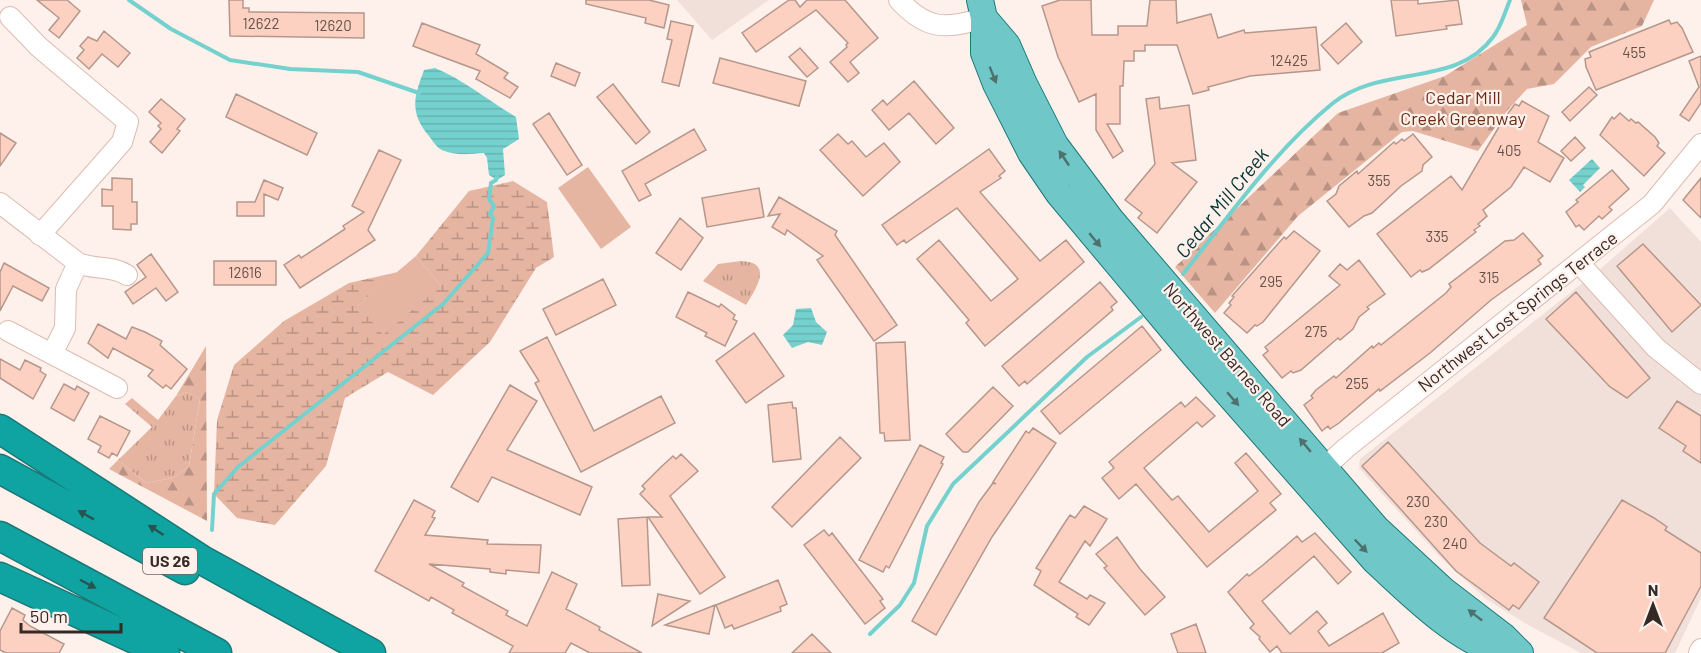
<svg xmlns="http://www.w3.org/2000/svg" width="1701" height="653" font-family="Barlow,sans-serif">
<defs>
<pattern id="grass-tufts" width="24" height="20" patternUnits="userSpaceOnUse" patternTransform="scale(1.5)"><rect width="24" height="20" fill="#e6b5a2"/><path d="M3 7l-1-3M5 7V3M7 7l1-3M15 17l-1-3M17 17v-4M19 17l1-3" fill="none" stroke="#bb9384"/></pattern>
<pattern id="forest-firs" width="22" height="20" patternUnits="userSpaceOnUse" patternTransform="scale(1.5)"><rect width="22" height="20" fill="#e6b5a2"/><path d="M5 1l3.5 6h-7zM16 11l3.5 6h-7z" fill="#bb9384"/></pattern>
<pattern id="wetland-marsh" width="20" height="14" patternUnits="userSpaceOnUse" patternTransform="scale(1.5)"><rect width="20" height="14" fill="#e6b5a2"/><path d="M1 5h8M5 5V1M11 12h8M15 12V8" fill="none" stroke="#bb9384"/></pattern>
<pattern id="water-rules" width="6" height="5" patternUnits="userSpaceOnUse" patternTransform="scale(1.5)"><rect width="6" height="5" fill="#75d1ce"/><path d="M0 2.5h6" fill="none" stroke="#66b3b1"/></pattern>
</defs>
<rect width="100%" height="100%" fill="#fef1ec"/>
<path fill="#f1e0da" d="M677,0H769L712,40Z
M1670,208L1701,242V598L1675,653H1581L1528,625L1486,599L1442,559L1375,486L1359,468L1360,459L1599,270Z"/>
<path fill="url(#grass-tufts)" d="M741,261C775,262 755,290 746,305L703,281L718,264Z
M187,392L200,399L189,466L173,478L146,483L118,460L152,427L125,404L132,398L158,420L176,396Z"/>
<path fill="url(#forest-firs)" d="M1521,0H1654L1642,26L1591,47L1554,84L1527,89L1506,112L1478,151L1413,131L1402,132L1298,216L1215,313L1175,267L1338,113L1445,76L1527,25Z
M206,346L207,521L109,469L118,460L146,483L173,478L189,466L200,399L187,392L176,396Z"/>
<path fill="url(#wetland-marsh)" d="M513,181L547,202L554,257L536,268L490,342L433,395L388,372L345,398L326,466L275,525L237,518L214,494L217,420L234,365L284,321L349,283L398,272L358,305L441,286L416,256L469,191Z"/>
<path fill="#e6b5a2" d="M588,167L631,227L601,249L558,188Z
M416,256L441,286L383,335L358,305Z"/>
<path fill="url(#water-rules)" d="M435,68C464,80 489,101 516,117L519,139L503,149L505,175L497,180L489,175L487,158L484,153C470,154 455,156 442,150C437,148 432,140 429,136C409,112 414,97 424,70Z
M1592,159L1600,168L1583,185L1585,187L1580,192L1569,180Z
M811,308L816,322L827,332L822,345L808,342L792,348L783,335L793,325L796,309Z"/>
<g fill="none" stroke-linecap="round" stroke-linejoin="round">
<path stroke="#75d1ce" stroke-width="4" d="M129,0L171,29L230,60L290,69L358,72L419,93
M1183,274C1230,215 1274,151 1333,103C1382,64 1456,88 1493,37C1501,27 1505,12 1510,0
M212,530L214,494L238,467L443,304L488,253L493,218L490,214L494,206L489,199L491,183L496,180L497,177
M870,634L900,605L914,583L927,526L953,484L1087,357L1141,317"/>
</g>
<path fill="#fcd1c1" stroke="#b5978b" stroke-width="1.5" d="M37,0H67L80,11L59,38L49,30L59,18Z
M229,0H243V8H249V12L364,13V38L230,36Z
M586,0H649L669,5L664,28L645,23L646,18L586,4Z
M789,0H795L800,7L807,0H845L878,38L850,62L859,73L848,82L830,62L847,47L846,45L848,43L816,10L756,52L742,33Z
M1060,0H1091L1092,35H1118V26H1147L1150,0H1176L1177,23L1211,14L1218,38L1244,30L1245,33L1316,27L1320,70L1250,76L1208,87L1209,90L1193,94L1177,45H1145V51H1134V61H1124L1123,86H1120V124H1107L1123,151L1113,158L1096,130V94L1079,102L1058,57L1042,6Z
M1391,0H1418V4L1458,0L1462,24L1446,26L1447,29L1396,36Z
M1669,20L1671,24L1677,22L1682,28L1693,52L1596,90L1586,67L1585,59L1591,57L1589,52Z
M671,21L693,26L679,86L662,82L672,40L667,39Z
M422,23L480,45L476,54L508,73L504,78L518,87L510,98L476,79L480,71L413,46Z
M1346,23L1362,42L1338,64L1321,45Z
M104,31L130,53L118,67L102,54L89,69L77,58L84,50L80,46L88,37L97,41Z
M800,48L818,68L807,77L789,57Z
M1701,56V103L1689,121L1680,115L1699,87L1689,61Z
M720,58L806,81L799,106L713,83Z
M556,63L580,73L575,86L551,76Z
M914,81L954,128L936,144L909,113L889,130L872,110L883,100L887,105Z
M613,84L650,132L636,144L597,97Z
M1589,87L1597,95L1570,121L1562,112Z
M236,94L317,133L307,155L226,117Z
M1159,97L1160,109L1189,105L1196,160L1172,163L1197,182L1157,233L1138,218L1142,213L1125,200L1155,164L1146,99Z
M161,99L185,119L177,129L180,131L162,153L150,142L161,129L158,126L161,123L149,112Z
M1522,101L1549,116L1538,142L1564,158L1550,182L1524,167L1511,187L1483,210L1487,216L1478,224L1480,226L1474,230L1476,232L1429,269L1422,272L1420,270L1411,277L1377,234L1451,176L1462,190L1503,120L1515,104L1519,106Z
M549,113L582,165L567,175L533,124Z
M1620,113L1629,121L1631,119L1636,123L1638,122L1655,137L1659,143L1657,146L1665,153L1644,176L1600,135L1612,117L1614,119Z
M694,129L706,150L645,184L651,195L639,201L622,171Z
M0,133L16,143L0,166Z
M838,134L848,144L852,141L866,157L884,143L900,162L863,196L820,150Z
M1413,134L1432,157L1423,165L1422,171L1401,186L1372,213L1364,216L1349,227L1327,201L1336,194L1339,186L1357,171L1358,174L1394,142L1396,144L1402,139L1404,141Z
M1575,137L1585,148L1571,161L1561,151Z
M989,149L1005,171L999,176L1001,178L980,192L1040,261L1066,240L1084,262L985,346L966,323L969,320L917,259L939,240L991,301L1018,279L957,208L906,243L904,240L897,245L882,225Z
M379,150L401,160L368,230L375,240L300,288L284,265L299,255L301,258L345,229L343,226L364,212L352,206Z
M1612,170L1629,189L1609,207L1612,210L1602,219L1599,216L1584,230L1579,225L1576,227L1566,212L1578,202L1576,200Z
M112,178L132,179V202H137V224H131V230L113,229V206H102V189L112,190Z
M1701,178V218L1683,200Z
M264,180L283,188L278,200L264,194V216H237V202H255Z
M759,188L764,217L707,227L702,198Z
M779,197L837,231L835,235L897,325L874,341L817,260L823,256L787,230L785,235L772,227L780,214L768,216Z
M680,218L703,238L681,270L656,253Z
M1294,231L1320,251L1263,322L1257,326L1255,325L1247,333L1224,313L1231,305L1229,303L1234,297L1232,296L1284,237L1286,239Z
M1523,233L1543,256L1538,260L1541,264L1491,300L1430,353L1380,391L1379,389L1339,423L1330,429L1328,426L1322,431L1304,405L1313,398L1311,396L1316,390L1334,376L1336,378L1372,346L1373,348L1379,343L1381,345L1446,293L1451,287L1449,284L1505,241L1514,240Z
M1643,244L1701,305L1672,332L1617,266Z
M151,254L178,292L166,301L156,288L133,304L125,292L146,277L137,265Z
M1359,260L1385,294L1367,307L1369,309L1359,317L1353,329L1340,340L1338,338L1301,370L1293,373L1291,371L1282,378L1263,355L1268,351L1265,347L1340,285L1329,276L1340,264L1347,270Z
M214,261H276V285H214Z
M4,263L49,288L42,301L13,286L0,311V272Z
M603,279L616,305L556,335L543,309Z
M1100,282L1117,302L1111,307L1113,310L1027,384L1025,381L1019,386L1002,366Z
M688,292L719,307L721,304L735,315L733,319L737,321L725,346L705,336L707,333L676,317Z
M1576,292L1650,378L1627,398L1610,387L1546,319Z
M98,324L126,339L132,327L145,332L162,341L160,345L187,369L171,389L166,385L163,388L148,376L153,370L113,348L108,358L88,343Z
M1142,326L1161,350L1060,434L1041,411Z
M754,333L784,376L746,403L716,361Z
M547,337L594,431L661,396L675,423L581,472L535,383L539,381L520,351Z
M905,342L910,440L885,441L884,433H880L876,343Z
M0,359L20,370L25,360L41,368L40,371L46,375L33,399L0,378Z
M64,384L75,390L77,386L89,393L74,421L51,408Z
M510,385L537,401L507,450L592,487L580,515L492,477L478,502L451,487Z
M993,387L1013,406L968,452H963L946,434Z
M1196,397L1215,416L1202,427L1197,422L1144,468L1172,500L1178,496L1209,532L1258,491L1235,463L1246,453L1281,494L1270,503L1276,510L1207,567L1136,484L1119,499L1102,478L1114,468L1109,462L1143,433L1181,402L1185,407Z
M1677,401L1701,416V463L1683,451L1686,446L1659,428Z
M792,402L793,408H796L801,459L773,462L768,405Z
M100,416L130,431L117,456L112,453L109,458L98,452L101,446L88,439Z
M1033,428L1056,443L992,537L936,635L912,621L979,502L993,483L996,484L993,482L1026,431L1029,433Z
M840,437L861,458L792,527L772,507Z
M1388,442L1480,543L1511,566L1514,563L1539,582L1519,609L1513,605L1509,610L1456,571L1362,466Z
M920,445L944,457L941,463L943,464L889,568L886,566L883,572L859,560Z
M681,454L698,471L670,496L725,577L700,594L648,517H662L640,494L645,489L642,486L661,467L673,456L676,459Z
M414,500L435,511L432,517L435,518L425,535L488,540L487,544L541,545L539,573L506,570V574L490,572V569L429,564L464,583L462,586L508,611L506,615L527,626L552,572L577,584L566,609L600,627L599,630L642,653H590L571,643L565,653H509L513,646L452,613L454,610L431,597L429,601L375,571Z
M1622,500L1654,518L1667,527L1665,530L1701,553V586L1665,653H1597L1544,618Z
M1084,506L1107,519L1090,546L1085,541L1059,582L1087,599L1090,595L1105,603L1089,625L1076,617L1078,614L1034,585L1041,571L1036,568L1062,527L1070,515L1075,518Z
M647,517L650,585L622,586L618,519Z
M824,530L829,536L832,533L883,599L880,601L885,608L865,624L804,545Z
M1315,533L1351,572L1338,584L1314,556L1262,601L1290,634L1317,611L1327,623L1318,631L1329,646L1383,613L1399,643L1382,653H1282L1277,646L1270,652L1259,639L1260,637L1250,628L1254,624L1228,592L1247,574L1249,576L1263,565L1297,536L1302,542Z
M1117,537L1140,569L1165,597L1145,615L1104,568L1107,566L1096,554Z
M778,580L787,604L780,607L781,611L734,629L732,625L725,628L716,605Z
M658,594L690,601L652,626Z
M715,605L709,634L665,625Z
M12,608L25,615L23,620L30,626L64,644L59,653H6L0,650V631Z
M1196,624L1206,653H1178L1171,634Z
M812,634L831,653H792Z"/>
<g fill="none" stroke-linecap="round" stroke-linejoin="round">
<g stroke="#dcbcb0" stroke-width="22">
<path id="minor" d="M899,0C927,31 946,29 984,18
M10,17L39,47L128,122L122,142L40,235
M0,203L78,263C95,270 111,265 127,275
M1580,264L1656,348L1701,384
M8,331L117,388
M52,354L65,328L66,289L78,263
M1324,468L1346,448L1652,204L1701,144
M1699,653L1701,649"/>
</g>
<g stroke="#1c7876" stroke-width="28">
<path id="major" d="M980,0L984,18V53L996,84L1031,153L1059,194L1194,355L1375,561C1412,595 1451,635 1499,653
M984,18L1007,45L1024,84L1055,145L1111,220L1376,528L1443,590L1503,636L1520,653"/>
</g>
<g stroke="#1c7876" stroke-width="31">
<path id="highway" d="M0,429L202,560L371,653
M0,469L185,570
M0,536L217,653
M0,577L165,653"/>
</g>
<use href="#minor" stroke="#fff" stroke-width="20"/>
<use href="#major" stroke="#6fc8c7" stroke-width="26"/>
<use href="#highway" stroke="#0fa3a1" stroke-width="28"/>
</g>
<defs><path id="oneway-solid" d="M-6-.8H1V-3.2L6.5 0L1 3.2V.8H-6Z" transform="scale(1.5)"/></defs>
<g fill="#4f716e">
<use href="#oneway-solid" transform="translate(993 75) rotate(68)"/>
<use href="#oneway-solid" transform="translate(1064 158) rotate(-124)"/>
<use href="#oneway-solid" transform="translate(1095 240) rotate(50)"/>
<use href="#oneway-solid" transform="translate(1233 399) rotate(49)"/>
<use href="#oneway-solid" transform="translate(1305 445) rotate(-130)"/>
<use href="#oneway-solid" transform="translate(1361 546) rotate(46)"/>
<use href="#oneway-solid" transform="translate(1475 615) rotate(-142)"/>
</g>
<g fill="#285450">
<use href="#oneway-solid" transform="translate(86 515) rotate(-151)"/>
<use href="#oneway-solid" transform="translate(156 530) rotate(-147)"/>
<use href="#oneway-solid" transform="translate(88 584) rotate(28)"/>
</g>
<g text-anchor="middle" stroke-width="4.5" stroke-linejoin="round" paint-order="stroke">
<g font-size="15" fill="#67534c">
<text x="261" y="29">12622</text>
<text x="333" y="31">12620</text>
<text x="1634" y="58">455</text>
<text x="1289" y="66">12425</text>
<text x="1509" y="156">405</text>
<text x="1379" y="186">355</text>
<text x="1437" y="242">335</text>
<text x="245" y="278">12616</text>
<text x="1489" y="283">315</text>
<text x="1271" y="287">295</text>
<text x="1316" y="337">275</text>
<text x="1357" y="389">255</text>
<text x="1418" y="507">230</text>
<text x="1436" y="527">230</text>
<text x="1455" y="549">240</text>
</g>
<rect fill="#fef1ec" stroke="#716561" stroke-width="1.5" x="143" y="548" width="54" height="26" rx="4.5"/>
<g font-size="16" font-weight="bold" fill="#352925">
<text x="170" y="567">US 26</text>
</g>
<g font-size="18" fill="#692c12" stroke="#fef1ec">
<text x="1463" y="104">Cedar Mill<tspan x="1463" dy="21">Creek Greenway</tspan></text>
</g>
<g font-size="18" fill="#352925" stroke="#fef1ec">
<text transform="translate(1518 312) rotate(-38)" y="6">Northwest Lost Springs Terrace</text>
<text transform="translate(1227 355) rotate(49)" y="6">Northwest Barnes Road</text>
</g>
<g font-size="20" font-style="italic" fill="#053433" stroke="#fef1ec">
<text transform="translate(1222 203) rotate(-51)" y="7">Cedar Mill Creek</text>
</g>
</g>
<g transform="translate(1653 605)" stroke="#fef1ec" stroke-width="4.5" paint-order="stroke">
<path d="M0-4.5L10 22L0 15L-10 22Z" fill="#352925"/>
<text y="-9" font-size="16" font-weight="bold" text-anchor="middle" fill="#352925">N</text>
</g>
<path d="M21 623v9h100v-9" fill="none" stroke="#352925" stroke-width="3"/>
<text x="30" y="623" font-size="18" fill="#352925" stroke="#fef1ec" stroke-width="4.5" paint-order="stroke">50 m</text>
</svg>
